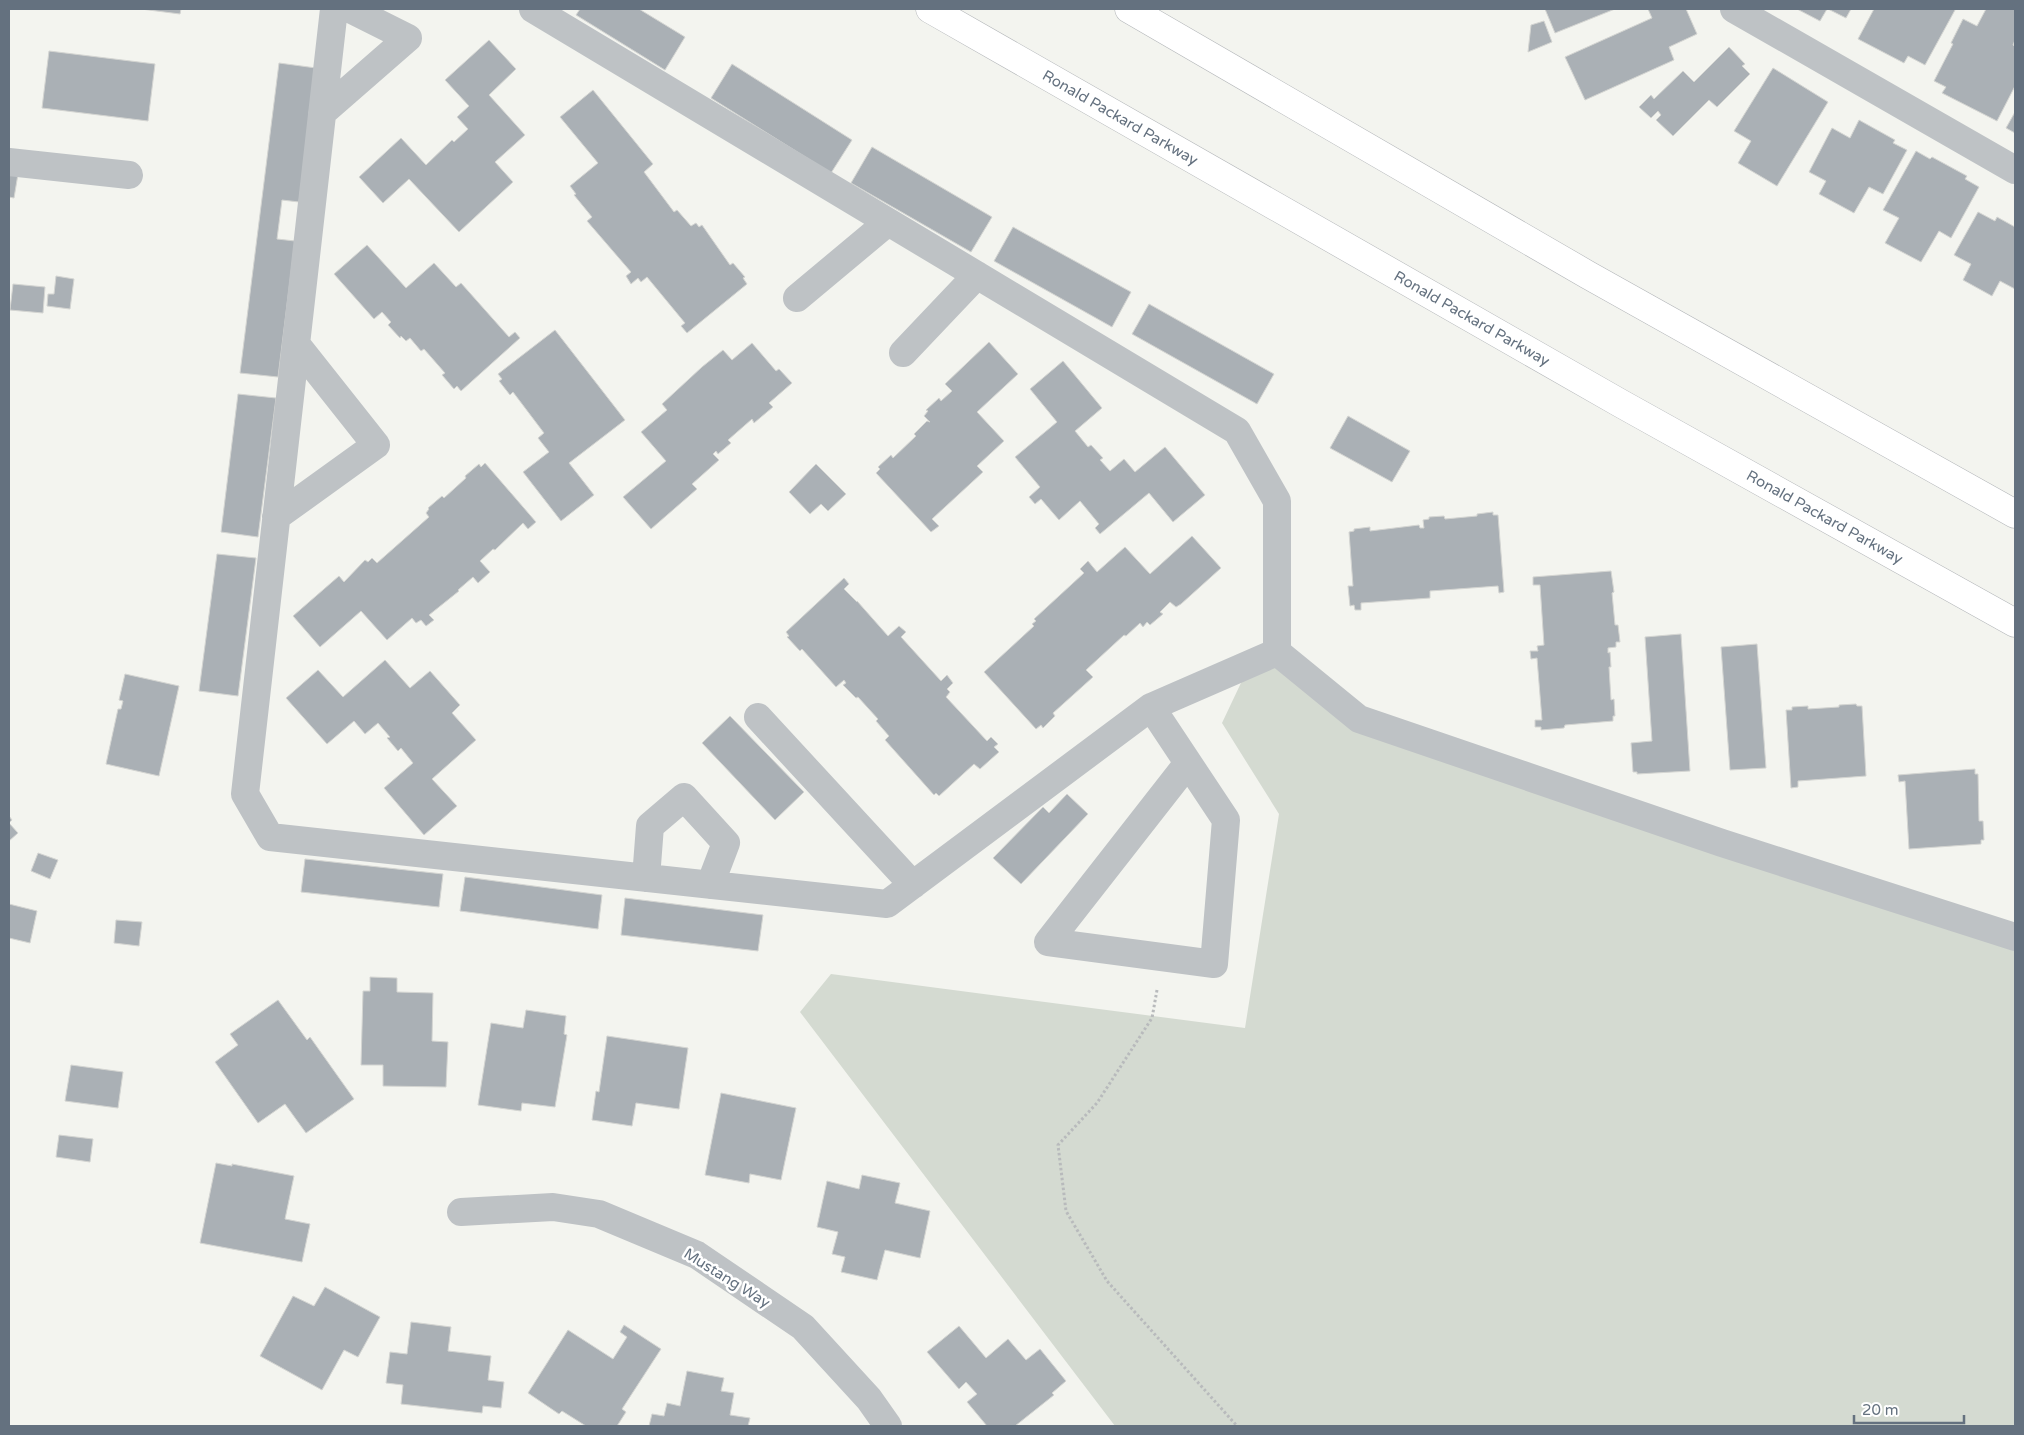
<svg xmlns="http://www.w3.org/2000/svg" width="2024" height="1435" font-family="'Varela Round',sans-serif">
<rect width="100%" height="100%" fill="#f3f4ef"/>
<path fill="#d4dad1" d="M1258,647L1359,719L2015,932V1426H1115L800,1012L831,974L1245,1028L1279,814L1222,723Z"/>
<path fill="#aab0b5" stroke="#d4d5d2" d="M141,9H181L180,14Z
M580,9H639L685,37L665,70L576,15Z
M1545,9H1615L1555,33Z
M1648,9H1686L1697,34L1669,47L1674,60L1585,100L1565,57L1652,18Z
M1797,9H1827L1820,21Z
M1828,9H1851L1846,18Z
M1874,9H1954L1955,10L1925,65L1908,56L1904,63L1858,39Z
M1986,9H2015V40L2013,45L2015,47V86L1997,121L1942,93L1946,87L1934,81L1953,44L1951,43L1963,19L1977,26Z
M1544,21L1552,42L1528,52L1531,25Z
M489,40L516,69L489,95L525,135L495,162L513,182L459,232L409,179L383,203L359,177L401,138L426,165L452,140L454,142L468,129L457,117L469,106L445,80Z
M1729,47L1745,64L1742,66L1750,74L1717,107L1709,100L1673,136L1656,120L1661,115L1658,111L1651,118L1639,107L1651,95L1654,99L1683,71L1694,82Z
M49,51L155,64L148,121L42,108Z
M279,63L316,68L299,202L282,200L277,239L295,241L278,377L240,373Z
M732,64L852,140L831,173L711,98Z
M1773,68L1828,102L1777,186L1738,163L1751,141L1734,131Z
M593,90L653,164L644,172L674,212L677,210L691,226L696,223L699,227L702,225L730,265L733,263L745,277L743,278L747,284L687,333L681,326L685,323L647,277L641,282L638,278L631,284L626,276L631,272L587,221L592,217L574,195L576,194L570,186L598,163L560,117Z
M2015,112V133L2006,128Z
M1859,120L1895,140L1893,143L1907,150L1883,194L1869,187L1854,213L1819,194L1826,181L1809,172L1832,128L1850,138Z
M872,147L992,217L971,252L851,183Z
M1916,151L1930,159L1932,157L1967,176L1965,179L1979,187L1951,238L1939,231L1921,262L1885,243L1899,218L1883,210Z
M9,173L18,174L14,198L9,197Z
M1978,212L1995,221L1997,217L2015,227V289L2000,281L1992,296L1963,280L1971,264L1954,255Z
M1013,227L1131,292L1112,327L994,261Z
M367,245L406,288L434,263L456,287L461,283L509,337L515,332L520,338L461,391L457,386L454,389L442,375L445,373L424,349L421,351L410,338L406,341L401,336L400,338L388,325L391,322L382,312L374,319L334,274Z
M56,276L74,279L70,309L47,306L48,294H54Z
M13,284L45,287L43,313L10,310Z
M1149,304L1274,374L1257,404L1132,334Z
M555,330L625,420L569,463L594,495L561,521L523,472L549,452L538,438L544,433L513,392L510,395L499,381L502,379L498,374Z
M989,342L1018,374L977,412L1004,441L977,466L983,472L932,519L939,526L931,532L876,473L880,469L878,467L891,455L893,458L916,436L914,434L927,421L930,422L924,416L928,411L926,410L939,398L941,401L952,391L945,384Z
M752,343L776,371L779,369L792,383L769,403L773,407L754,423L752,419L728,440L731,443L718,454L716,451L713,454L719,460L692,484L697,489L651,529L623,497L666,461L641,432L667,410L662,404L702,367L723,350L732,360Z
M1063,361L1102,408L1075,431L1088,447L1091,445L1103,458L1100,460L1110,471L1124,459L1135,472L1165,447L1205,495L1173,522L1149,493L1100,534L1095,528L1099,524L1080,501L1059,520L1041,499L1035,504L1029,497L1040,487L1015,457L1057,422L1030,389Z
M238,394L276,398L258,537L221,532Z
M1348,416L1410,451L1392,482L1330,448Z
M485,463L536,522L528,529L523,523L495,550L493,549L480,561L490,572L478,583L473,577L458,590L459,591L429,615L434,620L426,626L421,620L416,623L412,618L387,640L361,611L320,647L293,616L339,576L344,582L365,560L368,562L372,558L377,563L429,517L426,513L429,509L428,508L442,496L444,498L466,478L465,476L479,464L481,467Z
M816,464L846,494L828,511L821,504L810,514L789,492Z
M1493,512V515H1498L1504,592L1499,593L1498,586L1430,591V598L1361,603V610H1355L1354,605L1350,606L1348,586H1353L1349,532L1354,531V529L1370,527V531L1419,525L1420,528H1424L1423,520L1429,519V517L1444,516L1445,519L1477,516V514Z
M1192,536L1221,568L1181,604L1176,607L1170,602L1160,612L1163,614L1150,625L1147,622L1143,627L1140,623L1126,636L1124,635L1086,670L1093,677L1053,713L1055,716L1043,728L1041,725L1036,729L984,672L1034,626L1032,624L1036,621L1034,619L1084,573L1080,569L1088,561L1097,572L1125,547L1150,574Z
M217,554L256,558L238,696L199,691Z
M1611,571L1614,592L1612,593L1615,625H1618L1620,642H1616V647L1608,648V653L1610,652L1611,667H1609L1611,700L1614,699L1615,716H1613V721L1565,725L1564,728L1541,730V727H1535V720H1542L1537,658L1531,659L1530,651H1538L1537,646L1544,645L1540,585H1533V577Z
M844,578L849,584L844,589L857,602V601L888,636L899,626L906,632L901,637L941,681L947,675L953,683L947,689L950,692L946,697L987,741L991,737L998,744L994,747L999,752L980,769L974,764L939,796L936,793L934,795L885,740L889,736L876,721L878,719L858,697L856,698L843,685L846,683L844,680L836,687L802,649L800,651L787,637L789,636L786,632Z
M1681,634L1690,771L1637,774V772H1633L1631,743L1652,741L1645,637Z
M1757,644L1766,768L1730,770L1721,647Z
M385,660L410,688L430,671L460,705L452,713L476,740L432,779L457,806L424,835L384,788L413,763L401,748L398,751L387,738L390,737L378,723L365,734L354,721L327,744L286,698L318,670L343,697Z
M125,674L179,686L159,776L106,764L118,709H121L123,701L119,700Z
M1856,704L1857,706H1862L1866,776L1798,781V787L1791,788L1786,710H1792V707L1808,706V709L1839,707V705Z
M730,716L804,792L775,820L702,743Z
M1975,769V774H1978L1979,821H1983L1984,840H1981V844L1909,849L1905,781L1899,782L1898,775Z
M1067,794L1088,814L1021,884L993,858L1043,807L1049,813Z
M9,816L12,820L9,823L18,833L9,841Z
M38,853L58,860L50,879L31,871Z
M305,859L443,874L439,907L301,892Z
M465,877L602,895L598,929L460,911Z
M625,898L763,915L758,951L621,935Z
M9,904L37,911L30,943L9,938Z
M116,920L142,922L139,946L114,943Z
M370,977L397,978V992L433,993L432,1041L448,1042L446,1087L383,1086V1065H361L363,991H370Z
M278,1000L307,1040L310,1037L354,1099L306,1133L285,1104L258,1123L215,1062L238,1045L230,1034Z
M526,1010L566,1016L564,1034L567,1035L555,1107L522,1103L521,1111L478,1105L491,1023L523,1028Z
M607,1036L688,1048L679,1109L636,1103L632,1126L592,1120L596,1091L599,1092Z
M71,1065L123,1072L118,1108L65,1101Z
M721,1093L796,1108L781,1180L750,1174L749,1183L705,1175Z
M59,1135L93,1139L90,1162L56,1157Z
M216,1163L232,1166V1164L294,1176L285,1219L310,1224L302,1262L200,1243Z
M862,1175L900,1183L895,1203L930,1211L920,1258L885,1250L877,1280L841,1272L845,1257L832,1254L838,1232L817,1227L827,1181L859,1189Z
M325,1287L380,1317L358,1357L344,1350L322,1390L260,1356L293,1296L314,1306Z
M411,1322L451,1327L448,1351L491,1356L488,1380L504,1382L501,1408L483,1406L482,1413L401,1404L403,1385L386,1383L390,1352L407,1354Z
M624,1325L661,1349L622,1409L626,1412L617,1426H586L562,1411L559,1414L528,1393L568,1330L613,1359L627,1337L620,1332Z
M959,1326L986,1358L1008,1339L1026,1360L1040,1349L1066,1381L1052,1393L1054,1395L1015,1426H987L967,1402L977,1394L966,1382L959,1389L927,1352Z
M687,1371L724,1378L721,1391L734,1393L730,1415L750,1418L748,1426H649L652,1414L664,1416L667,1403L680,1406Z"/>
<g fill="none" stroke-linecap="round" stroke-linejoin="round">
<g stroke="#b3b6b9" stroke-width="29">
<g id="highway">
<path id="s1" d="M930,9L1620,403L2015,623"/>
<path d="M1129,9L1588,275L2015,514"/>
</g>
</g>
<path stroke="#b8babc" stroke-width="3" stroke-dasharray="2.5 2.5" stroke-linecap="butt" d="M1157,990L1152,1018L1097,1103L1058,1145L1066,1211L1107,1281L1237,1426"/>
<path stroke="#bec2c5" stroke-width="28" d="M334,9L245,794L270,837L887,904L1151,707L1277,652
M533,9L1237,431L1277,501V652L1359,719L1722,843L2015,937
M1734,9L2015,170
M322,113L408,38L350,9
M9,162L129,175
M797,298L888,222
M903,353L977,275
M276,517L376,445L296,344
M1151,707L1226,820L1214,964L1048,942L1188,763
M758,717L913,885
M646,878L650,826L684,797L726,843L710,885
M461,1212L553,1207L599,1214L697,1255L803,1327L869,1399L888,1426"/>
<use href="#highway" stroke="#fff" stroke-width="28"/>
</g>
<g text-anchor="middle" stroke-width="5" stroke-linejoin="round" paint-order="stroke">
<g font-size="15" fill="#64717f" stroke="#fff">
<text dy="5" stroke="none"><textPath href="#s1" startOffset="219">Ronald Packard Parkway</textPath></text>
<text dy="5" stroke="none"><textPath href="#s1" startOffset="624">Ronald Packard Parkway</textPath></text>
<text dy="5" stroke="none"><textPath href="#s1" startOffset="1029">Ronald Packard Parkway</textPath></text>
<text transform="translate(727 1278) rotate(32)" y="5">Mustang Way</text>
</g>
</g>
<rect width="2024" height="1435" fill="none" stroke="#64717f" stroke-width="20"/>
<path d="M1854 1415v8h110v-8" fill="none" stroke="#64717f" stroke-width="2.5"/>
<text x="1862" y="1415" font-size="15" fill="#64717f" stroke="#ffffff" stroke-width="4" paint-order="stroke">20 m</text>
</svg>
